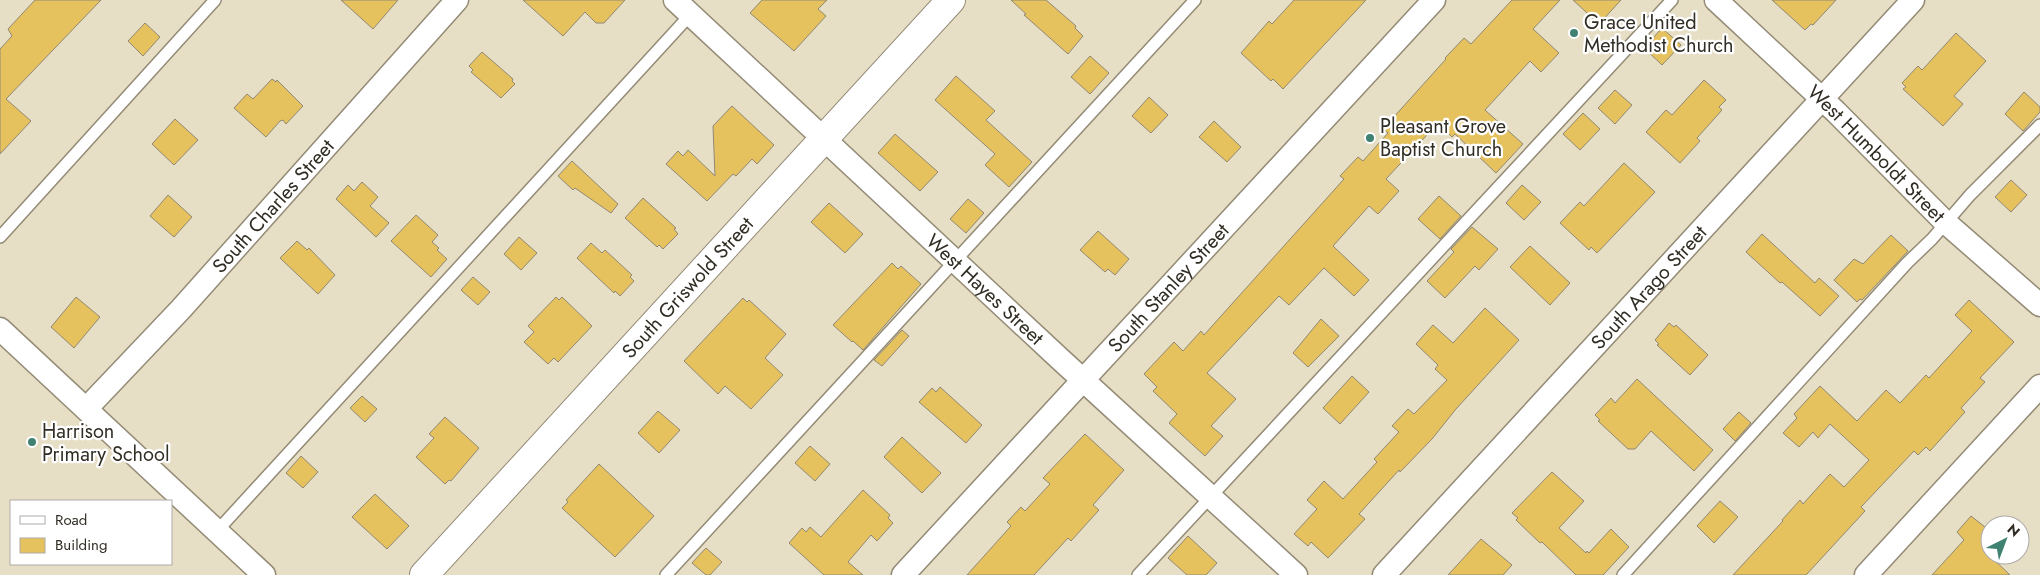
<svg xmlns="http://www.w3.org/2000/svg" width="2040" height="575" font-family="Jost,sans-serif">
<rect width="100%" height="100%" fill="#e7dec6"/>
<path fill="#e6c25f" stroke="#908872" d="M35,0H101L6,99L31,121L0,154V49L12,36L8,29Z
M341,0H398L373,29Z
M523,0H625L604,23H596L585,12L563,36Z
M762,0H827L818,9L826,16L794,51L750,13Z
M1011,0H1046L1076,26L1075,28L1083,36L1068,54L1024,15L1026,14Z
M1294,0H1366L1283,89L1273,79L1271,81L1241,53L1269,21L1272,24Z
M1512,0H1560L1533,29L1559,53L1541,72L1530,61L1485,110L1523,144L1496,173L1455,134L1452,137L1438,123L1386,179L1399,191L1378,214L1369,206L1333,246L1369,280L1354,296L1324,268L1289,305L1279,296L1207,373L1236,399L1211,426L1223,436L1205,456L1169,423L1177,414L1153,391L1157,387L1144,374L1174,342L1183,351L1201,331L1204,335L1344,179L1340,176L1358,157L1363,161L1388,133L1383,129L1446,59L1445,58L1464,38L1471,44Z
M1573,0H1621L1599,24Z
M1772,0H1836L1813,25L1811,24L1805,30Z
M145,23L160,37L143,56L128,41Z
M1662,28L1681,45L1662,65L1644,48Z
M1956,33L1986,61L1954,96L1963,104L1943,126L1903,89L1906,87L1902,83L1918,66L1922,70L1924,68Z
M482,52L513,79L512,81L515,84L501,98L471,72L473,70L469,66Z
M1090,56L1109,73L1090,94L1071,77Z
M956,76L995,111L986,120L1032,162L1009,187L985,165L995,154L935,100Z
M272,79L276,82L277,80L303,106L286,124L283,120L280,121L266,137L234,108L247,94L253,99Z
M1704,80L1726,100L1719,107L1722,110L1697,138L1700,141L1680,163L1646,132L1666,110L1672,115Z
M1615,90L1632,105L1615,124L1598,108Z
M2024,92L2040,107V112L2023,131L2005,114Z
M1149,97L1168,115L1151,133L1132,116Z
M732,106L774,145L757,164L752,159L736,176L733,174L707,201L666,164L678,151L683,156L688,150L715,176L713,126Z
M1583,113L1600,129L1580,150L1563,134Z
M175,119L198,140L174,165L152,144Z
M1214,121L1241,147L1227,162L1199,137Z
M895,134L938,172L920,191L878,153Z
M572,161L618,204L611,213L575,188L573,190L558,176Z
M1624,163L1655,192L1597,253L1591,247L1589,250L1560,223L1580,202L1584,206Z
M2011,180L2027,195L2011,212L1995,197Z
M362,182L378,197L370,206L389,223L376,237L336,199L348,185L354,191Z
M1522,185L1541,202L1524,220L1506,203Z
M168,195L192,217L174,237L150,216Z
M1439,196L1461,216L1440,239L1418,219Z
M643,198L676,228L674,229L678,234L663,249L659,245L657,247L625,218Z
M968,199L984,213L966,233L950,219Z
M829,203L863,234L845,253L811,222Z
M416,215L438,235L432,242L439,248L437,250L447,259L431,277L391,241Z
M1472,227L1498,249L1479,270L1475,266L1445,298L1427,281L1454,252L1451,249Z
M1098,231L1129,259L1115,275L1108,269L1105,272L1080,250Z
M1762,234L1815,283L1819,278L1839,296L1820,316L1782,282L1780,283L1746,252Z
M1891,235L1908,251L1862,300L1860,299L1857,302L1834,280L1854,259L1863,264Z
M519,237L537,253L521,270L504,254Z
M297,241L307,250L309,248L335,275L318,294L280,258Z
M591,243L602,253L605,250L632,275L630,277L634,281L620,296L615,291L614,293L577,258Z
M1530,246L1570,283L1550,305L1510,267Z
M892,263L898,269L901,266L921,284L863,350L853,341L852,342L833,325Z
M473,277L490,292L478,305L461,290Z
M76,297L100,317L74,348L51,327Z
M556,297L559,300L562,297L592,326L558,362L554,358L548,364L524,342L534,332L528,326Z
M743,298L747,302L749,300L786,334L765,358L783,375L751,409L725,386L718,394L684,361Z
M1969,300L2014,342L1980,378L1985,382L1961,408L1965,412L1930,451L1926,447L1918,455L1914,451L1861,507L1865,511L1806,575H1733L1783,521L1782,520L1800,500L1803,504L1830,474L1844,487L1869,460L1830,424L1818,438L1813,432L1799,447L1783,433L1797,418L1794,414L1820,386L1857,421L1886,390L1900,403L1926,375L1929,378L1972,331L1955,315Z
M1485,308L1519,340L1456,409L1432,439L1400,472L1399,470L1359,514L1365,519L1328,558L1311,542L1308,546L1294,534L1317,509L1307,500L1324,481L1343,499L1377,462L1374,459L1399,432L1392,426L1408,409L1414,414L1447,380L1435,369L1438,365L1416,344L1433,325L1453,343Z
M1321,319L1339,336L1308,367L1293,353Z
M1669,323L1674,327L1676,325L1708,355L1690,375L1657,345L1659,344L1655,340Z
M902,330L909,336L882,366L874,360Z
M1352,376L1369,392L1340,424L1323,408Z
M1637,379L1713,450L1694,471L1651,431L1635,449H1628L1598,421L1600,420L1595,415L1611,398L1615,403Z
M940,387L982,425L966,443L919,402L932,388L936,392Z
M362,396L377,409L365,422L350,408Z
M658,411L680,430L659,453L638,433Z
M1739,412L1751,423L1735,441L1723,429Z
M445,417L479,448L451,481L449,480L445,484L416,457L434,438L429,434Z
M1085,434L1124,470L1093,505L1099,510L1071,541L1068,538L1034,575H967L1011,526L1007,522L1021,507L1025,511L1050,484L1043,478Z
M902,437L941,473L922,493L884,457Z
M810,446L830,464L815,481L795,463Z
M301,456L318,472L303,488L286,473Z
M599,464L654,516L615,557L562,508L568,502L566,500Z
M1552,472L1584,501L1559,528L1586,553L1587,551L1589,553L1611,529L1629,547L1603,575H1576L1542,542L1540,543L1516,520L1518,518L1512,513Z
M863,490L890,515L888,518L893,523L877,541L871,535L848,562L863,575H824L789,543L802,528L806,532L810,527L821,537Z
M375,494L409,526L387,549L352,517Z
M1720,501L1738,517L1714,543L1697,526Z
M1971,516L1990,531V556L2010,575H1932L1964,540L1957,532Z
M1188,536L1217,563L1206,575H1187L1168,558Z
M1481,539L1512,565L1503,575H1448Z
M706,548L722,562L710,575H706L692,563Z"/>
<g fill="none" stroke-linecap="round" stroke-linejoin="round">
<g stroke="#948b76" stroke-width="14">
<path id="service" d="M0,237L215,0
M217,531L691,14
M666,575L1195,0
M1138,575L1672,0
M1623,575L1907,263L1932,239L1970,195L2040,125"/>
</g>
<g stroke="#948b76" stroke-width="25">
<g id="minor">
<path id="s1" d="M675,0L1060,359L1296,575"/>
<path id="s2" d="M1716,0L1836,112L1945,222L2040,305"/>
<path d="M0,329L264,575"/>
<path id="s3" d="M86,409L181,309L457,0"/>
<path id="s4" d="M903,575L1434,0"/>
<path id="s5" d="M1384,575L1913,0"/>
<path d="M1866,575L2040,386"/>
</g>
</g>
<g stroke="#948b76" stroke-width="30">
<g id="tertiary">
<path id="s6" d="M424,575L951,0"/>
</g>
</g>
<use href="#service" stroke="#fff" stroke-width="11"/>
<use href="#minor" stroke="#fff" stroke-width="22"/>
<use href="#tertiary" stroke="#fff" stroke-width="28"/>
</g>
<g fill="#408172" stroke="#fff" stroke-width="2">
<circle cx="1574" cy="33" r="5"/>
<circle cx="1370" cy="138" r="5"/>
<circle cx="32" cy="442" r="5"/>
</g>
<g text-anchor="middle" stroke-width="4.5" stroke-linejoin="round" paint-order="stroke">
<g font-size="20" fill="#312d24" stroke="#fff" text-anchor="start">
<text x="1584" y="29">Grace United<tspan x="1584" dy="23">Methodist Church</tspan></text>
<text x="1380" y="133">Pleasant Grove<tspan x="1380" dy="23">Baptist Church</tspan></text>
<text x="42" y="438">Harrison<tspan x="42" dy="23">Primary School</tspan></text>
</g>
<g font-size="20" fill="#312d24" stroke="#fff">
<text dy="7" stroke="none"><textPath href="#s2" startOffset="222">West Humboldt Street</textPath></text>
<text dy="7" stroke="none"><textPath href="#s3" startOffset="276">South Charles Street</textPath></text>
<text dy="7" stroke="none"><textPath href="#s6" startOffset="390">South Griswold Street</textPath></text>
<text dy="7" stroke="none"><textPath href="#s4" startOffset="391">South Stanley Street</textPath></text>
<text dy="7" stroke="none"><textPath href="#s5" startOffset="391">South Arago Street</textPath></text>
<text dy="7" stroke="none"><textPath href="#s1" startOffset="424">West Hayes Street</textPath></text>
</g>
</g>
<rect x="10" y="500" width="162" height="65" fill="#ffffff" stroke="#adaba7"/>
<rect x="20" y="516" width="25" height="8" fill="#ffffff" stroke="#adaba7"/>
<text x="55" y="525" font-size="15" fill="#312d24">Road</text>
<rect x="20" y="538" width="25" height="15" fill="#e6c25f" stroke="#adaba7"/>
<text x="55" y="550" font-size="15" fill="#312d24">Building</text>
<g transform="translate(2005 540) rotate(42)"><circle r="24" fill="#ffffff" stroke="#adaba7"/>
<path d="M0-4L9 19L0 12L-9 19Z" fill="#408172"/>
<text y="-8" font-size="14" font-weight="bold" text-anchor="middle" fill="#312d24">N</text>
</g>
</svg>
